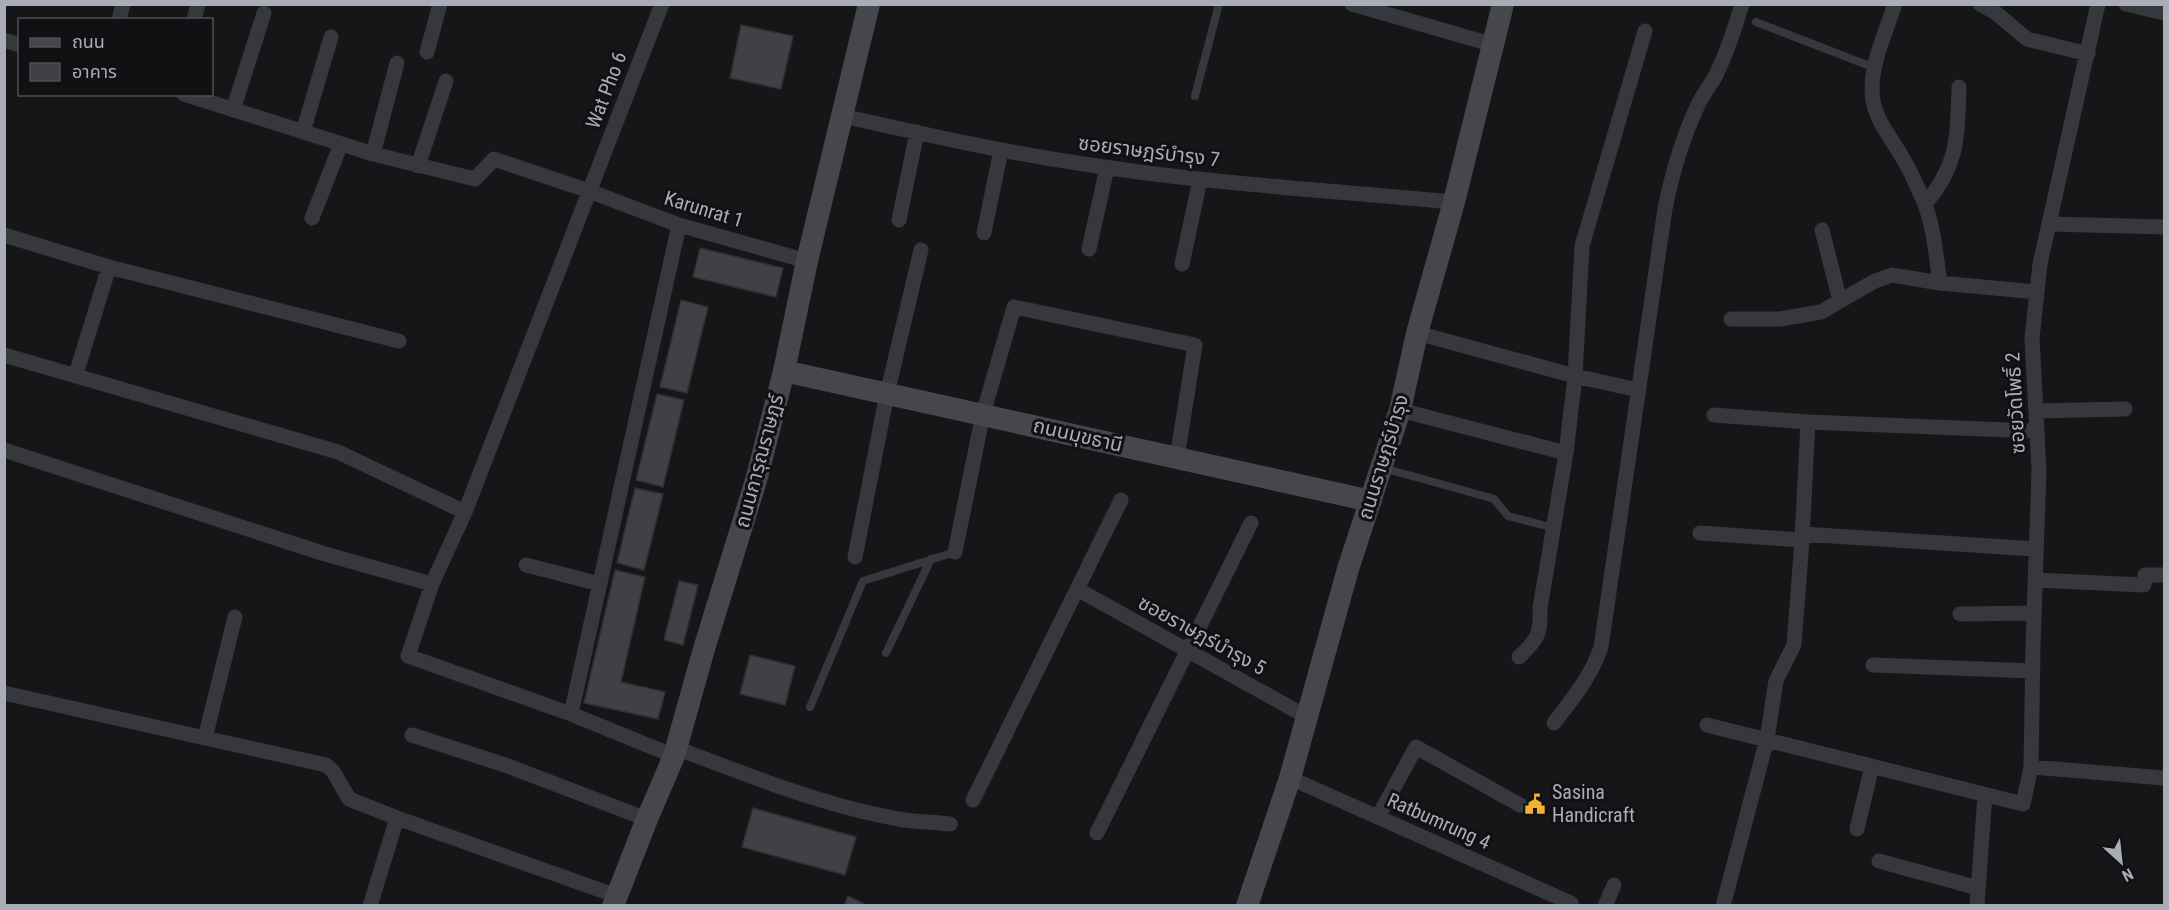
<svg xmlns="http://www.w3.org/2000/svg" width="2169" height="910" font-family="'Roboto Condensed','Noto Sans Thai',sans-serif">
<rect width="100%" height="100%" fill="#161618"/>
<path fill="#404145" stroke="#303034" stroke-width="1.5" d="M741,25L793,36L781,89L730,78Z
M700,248L783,268L776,297L693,277Z
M681,300L708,307L687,393L660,387Z
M657,394L684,400L663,487L636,480Z
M635,488L663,494L644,570L617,563Z
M615,570L645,577L621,682L665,692L658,719L584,703Z
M679,581L698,585L683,645L664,640Z
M750,655L795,666L785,705L740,694Z
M753,808L856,837L845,875L742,847Z
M848,896L868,906H844Z"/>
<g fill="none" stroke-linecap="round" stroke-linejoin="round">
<path stroke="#37383d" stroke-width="8" d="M1756,22L1875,68
M1195,96L1219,4
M1383,468L1491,498L1494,499L1508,516L1554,528
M886,653L931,559
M810,707L863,581L955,552"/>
<path stroke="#37383d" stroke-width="15" d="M662,4L465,512L432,584L408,656L571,714L674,756
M1352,4L1494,45
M1895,4C1886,31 1872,61 1872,89C1872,120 1893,138 1906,164C1913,176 1918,189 1924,202C1934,227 1936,256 1940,283L2036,292
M1980,4L1996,13L2027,39L2088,54
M2126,4L2164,13
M119,20L123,4
M194,20L198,4
M4,40L20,45
M427,52L440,4
M184,94L373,154L475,179L494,159L589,191L679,225L807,261
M233,110L264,13
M843,116C927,135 1011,154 1097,166C1215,184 1335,191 1454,202
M303,132L331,37
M373,154L397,63
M418,166L446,81
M1925,204C1959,164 1957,138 1959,87
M312,218L341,144
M899,220L917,132
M2049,224L2164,227
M1822,230L1840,301
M984,233L1001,150
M4,235L109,267L399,341
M1089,249L1107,168
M1182,264L1200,180
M1731,319H1780L1821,312L1875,281L1892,275L1940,283
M1417,333L1575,376L1638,390
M4,355L338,452L465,512
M76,374L109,267
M1400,410L1566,453
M2036,411L2125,409
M1714,415L1808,422L2037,431
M4,450L325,554L432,584
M1700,533L1802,540
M1802,534L2036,549
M955,552L983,414L1014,307L1195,345L1177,458
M855,557L887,394L921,250
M526,565L600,584
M2035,580L2144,585L2145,575H2164
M1077,589L1307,717
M1960,614L2034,613
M1519,657C1538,639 1541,634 1540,608L1566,453L1575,376L1582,246L1645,31
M1873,665L2033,671
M4,693L326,765L333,771L349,799L397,818L617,896
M571,714L679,225
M1554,723C1573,698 1591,677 1601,647L1665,209C1672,174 1682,139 1697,107C1702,95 1710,86 1716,75C1727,52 1735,28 1742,4
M1707,725L2023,804L2031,767L2033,647L2039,470L2032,338L2040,264L2098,4
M412,735L505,765L647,819
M205,738L235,617
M676,748C750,776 826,807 904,820C919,822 935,822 950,824
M2031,767L2164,778
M1290,778L1571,903
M973,800L1121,500
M1378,817L1416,747L1520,805
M1857,829L1872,766
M1097,833L1251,523
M1879,861L1978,888
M370,906L397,818
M1605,906L1614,885
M1723,906L1767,739L1776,681L1794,645L1802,540L1808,422
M1977,906L1985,795"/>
<path stroke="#45474d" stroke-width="22" d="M784,371L1371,501
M613,906L647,819L674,756L704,649L757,477L784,371L807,261L869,4
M1247,906L1290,778L1348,569L1400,410L1417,333L1454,202L1503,4"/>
</g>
<defs>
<g id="civic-bare" transform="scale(1.62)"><path d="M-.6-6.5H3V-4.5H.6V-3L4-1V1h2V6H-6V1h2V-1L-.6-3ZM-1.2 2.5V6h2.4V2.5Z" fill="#f2b134" stroke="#111113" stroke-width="2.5" paint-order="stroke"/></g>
</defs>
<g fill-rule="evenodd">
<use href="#civic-bare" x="1535" y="804"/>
</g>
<g text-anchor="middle" stroke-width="6" stroke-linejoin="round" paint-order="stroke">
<g font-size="20" fill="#a8adb8" stroke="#111113">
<text transform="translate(606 90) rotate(-69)" y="7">Wat Pho 6</text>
<text transform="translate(1149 151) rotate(7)" y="7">ซอยราษฎร์บำรุง 7</text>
<text transform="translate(704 209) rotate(17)" y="7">Karunrat 1</text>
<text transform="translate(2015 403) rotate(-93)" y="7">ซอยวัดโพธิ์ 2</text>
<text transform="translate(1078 435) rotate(13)" y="7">ถนนมุขธานี</text>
<text transform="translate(1383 457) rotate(-73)" y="7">ถนนราษฎร์บำรุง</text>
<text transform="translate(759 461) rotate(-75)" y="7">ถนนการุณราษฏร์</text>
<text transform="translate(1202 635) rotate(29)" y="7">ซอยราษฎร์บำรุง 5</text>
<text transform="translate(1439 821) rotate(24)" y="7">Ratbumrung 4</text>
</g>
<g font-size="20" fill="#a8adb8" stroke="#111113" text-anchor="start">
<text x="1552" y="799">Sasina<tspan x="1552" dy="23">Handicraft</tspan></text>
</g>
</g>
<rect width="2169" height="910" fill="none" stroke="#a8adb8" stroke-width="12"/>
<rect x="18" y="18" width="195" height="78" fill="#111113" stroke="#4d4f55" stroke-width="1.5"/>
<rect x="30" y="38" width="30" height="9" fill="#45474d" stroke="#4d4f55" stroke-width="1.5"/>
<text x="72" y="48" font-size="18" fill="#a8adb8">ถนน</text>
<rect x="30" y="63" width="30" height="18" fill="#404145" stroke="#4d4f55" stroke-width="1.5"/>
<text x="72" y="78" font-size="18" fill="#a8adb8">อาคาร</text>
<g transform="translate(2121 862) rotate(153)" stroke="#111113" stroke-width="4.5" paint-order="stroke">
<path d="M0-4.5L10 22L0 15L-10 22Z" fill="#a8adb8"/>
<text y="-9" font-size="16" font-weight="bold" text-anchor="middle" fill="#a8adb8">N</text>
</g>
</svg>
